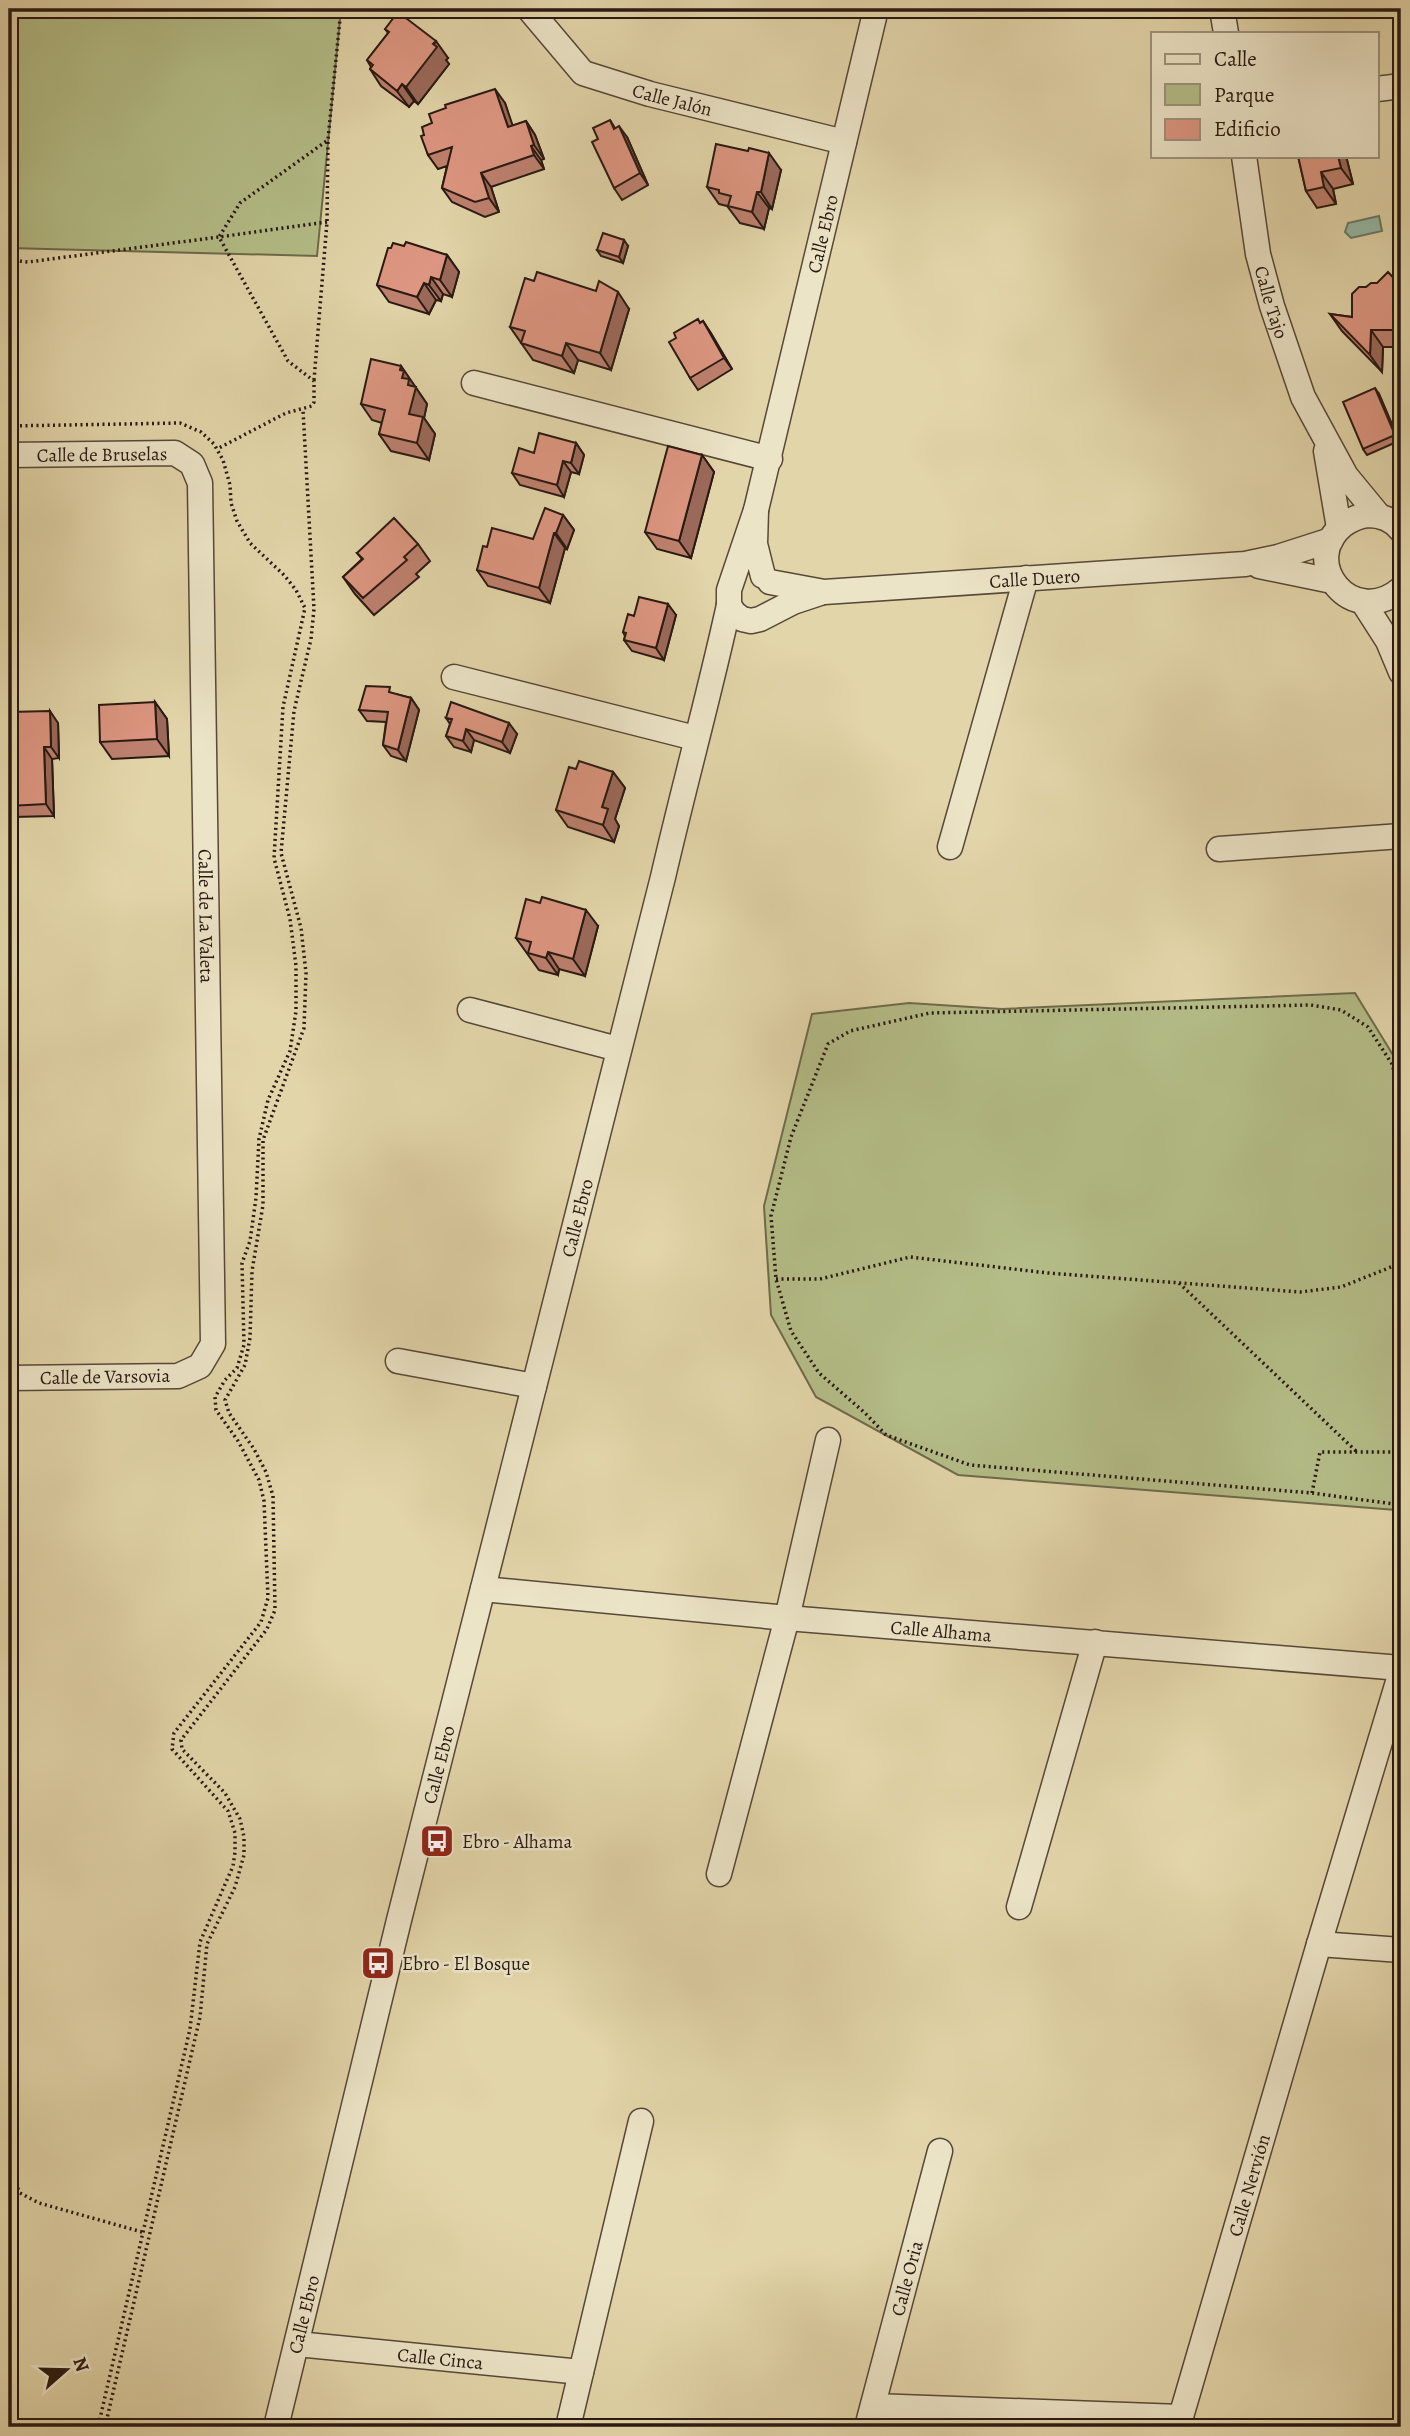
<svg xmlns="http://www.w3.org/2000/svg" width="1410" height="2436" font-family="Alegreya,serif">
<rect width="100%" height="100%" fill="#e2d5a9"/>
<filter id="stains"><feTurbulence type="fractalNoise" baseFrequency=".00286" numOctaves="4"/><feColorMatrix values="0 0 0 0 .2 0 0 0 0 .09 0 0 0 0 .02 0 0 0 .5 -.17"/></filter>
<radialGradient id="worn" r=".72"><stop offset=".6" stop-color="#630" stop-opacity="0"/><stop offset="1" stop-color="#630" stop-opacity=".3"/></radialGradient>
<path fill="#b4bd87" stroke="#6e6b4c" stroke-width="2" d="M9,9H341L317,256L9,248Z
M1355,993L1401,1068V1512L1396,1510L958,1475L816,1397L771,1315L764,1206L812,1014L909,1003L1002,1009Z"/>
<path fill="#95b9a5" stroke="#6a796a" stroke-width="2" d="M1379,216L1382,231L1351,238L1345,232L1348,223Z"/>
<g fill="none" stroke-linecap="round" stroke-linejoin="round">
<g stroke="#574838" stroke-width="27">
<g id="minor">
<path id="s1" d="M529,9L583,73L650,94L844,142"/>
<path d="M1222,9L1226,33"/>
<path d="M1377,89L1401,86"/>
<path id="s2" d="M1244,156L1258,254L1272,306L1303,397L1346,476L1379,516"/>
<path d="M474,383L770,459"/>
<path d="M1326,451L1339,528"/>
<path id="s3" d="M9,455L175,453L192,464L200,483L213,1344L200,1366L178,1376L9,1378"/>
<path id="s4" d="M756,510L876,9"/>
<path d="M1401,530C1393,520 1380,515 1368,515C1358,516 1350,520 1343,525C1298,562 1352,630 1401,589"/>
<path d="M1259,566L1332,581"/>
<path d="M763,576L755,544L756,510L729,590V605L734,613L742,619L751,621L760,619L793,602L820,593"/>
<path id="s5" d="M770,582L824,592L1245,564L1278,557L1331,540"/>
<path d="M1363,602L1388,641L1401,672"/>
<path d="M454,677L695,738"/>
<path d="M950,847L1026,578"/>
<path d="M1219,849L1401,836"/>
<path d="M470,1010L618,1049"/>
<path d="M398,1361L534,1386"/>
<path id="s6" d="M483,1589L787,1618L1401,1668"/>
<path d="M719,1874L787,1618L828,1440"/>
<path d="M1019,1907L1095,1642"/>
<path d="M1319,1944L1401,1950"/>
<path id="s7" d="M297,2344L581,2372"/>
<path d="M873,2406L1181,2417"/>
<path id="s8" d="M276,2427L399,1920L663,877C684,786 709,696 729,605"/>
<path d="M568,2427L641,2121"/>
<path id="s9" d="M867,2427L940,2151"/>
<path id="s10" d="M1178,2427L1319,1944L1401,1672"/>
</g>
</g>
<path stroke="#291912" stroke-width="3.5" stroke-dasharray="2 3.5" stroke-linecap="butt" d="M327,222L219,237L240,203L328,140
M9,260L28,262L219,237L288,361L314,381V402L312,406L286,413L217,449
M314,380L327,222L328,139L341,9
M9,426L180,423L201,432L214,444L223,460L230,485L231,503L237,521L250,543L284,575L296,590L305,608L283,707L274,858L290,919L296,966V1011L290,1051L268,1100L259,1139L256,1198L250,1241L242,1263L244,1345L237,1368L225,1380L215,1397L216,1410L238,1441L259,1480L264,1501L268,1598L261,1622L174,1733L172,1749L228,1811L235,1833V1852L233,1866L200,1942L190,2029L98,2427
M1401,1096L1392,1064L1368,1027L1341,1010L1311,1005L930,1013L850,1031L828,1044L791,1137L771,1216L776,1279L791,1331L819,1373L865,1413L886,1435L970,1465L1312,1493L1401,1505
M776,1279H820L910,1257L1048,1273L1300,1292L1341,1287L1401,1263
M1179,1283L1357,1452
M1312,1493L1320,1452H1401
M9,1991L13,2047L14,2180L20,2193L39,2203L142,2232
M105,2427L200,2017L207,1944L235,1887L244,1855V1837L240,1819L225,1793L182,1749L181,1740L267,1629L275,1610L273,1496L266,1472L254,1449L229,1413L225,1400L245,1365L250,1338L252,1271L263,1205V1140L304,1028L306,973L301,928L281,853L294,711L311,639L314,609L303,410"/>
<use href="#minor" stroke="#ece4c7" stroke-width="24"/>
</g>
<path fill="#be816f" stroke="#291912" stroke-width="2" d="M385,29L448,58L446,60L449,64L418,104L414,101L409,107L381,86L370,69L371,67L367,60L388,33Z
M505,103L512,126L526,121L535,135L544,159L541,160L544,169L491,187L499,212L485,217L452,202L442,188L447,166L438,169L428,155L424,135L432,123Z
M610,120L615,128L627,137L648,185L622,200L614,188Z
M1298,156H1346L1353,184L1333,189L1336,204L1317,208L1306,191Z
M781,170L772,209L769,208L764,229L740,223L727,206L719,204L707,187Z
M404,246L447,255L459,272L452,297L443,294L441,301L436,300L429,314L389,302L377,285L391,248Z
M628,246L623,263L601,256L597,250Z
M1401,286V347H1383L1382,372L1342,331L1330,314L1352,317L1366,287Z
M629,309L611,370L578,360L574,373L533,360L510,327Z
M703,321L732,369L698,390L690,378L676,338Z
M401,366L427,404L424,418L435,434L429,460L391,451L379,434L382,423L372,420L361,404Z
M1379,394L1399,441L1367,455L1363,449Z
M576,443L584,455L579,474L571,472L564,497L520,485L512,473Z
M702,455L714,472L691,558L657,549L645,532Z
M563,515L574,530L567,549L565,548L550,603L488,586L477,570L487,547L533,539Z
M418,544L430,561L416,574L419,577L374,615L355,594L343,577L362,559L357,553Z
M676,615L664,660L632,651L624,640L625,636L623,632L634,616Z
M395,694L411,698L419,710L406,761L391,756L383,745L386,722L367,721L359,710Z
M155,702L167,719L169,756L112,759L100,742Z
M9,712L58,723L59,758L52,759L54,816L13,817L9,811Z
M446,718L517,734L510,753L474,740L471,752L454,747L446,736L450,724Z
M576,769L613,772L625,788L615,819L619,826L614,842L568,827L556,810Z
M598,926L585,976L559,969L558,975L539,970L516,938Z"/>
<path fill="#9b695a" stroke="#291912" stroke-width="2" d="M436,41L448,58L446,60L449,64L418,104L406,87Z
M402,84L414,101L409,107L397,91Z
M495,89L505,103L518,141L508,127Z
M526,121L535,135L544,159L534,145Z
M619,126L627,137L648,185L640,173Z
M531,146L541,160L544,169L534,155Z
M769,153L781,170L772,209L761,192Z
M1338,156H1346L1353,184L1341,168Z
M1321,172L1333,189L1336,204L1324,187Z
M481,173L491,187L499,212L489,198Z
M757,192L769,208L764,229L752,212Z
M624,240L628,246L623,263L619,257Z
M447,255L459,272L452,297L440,280Z
M431,277L443,294L441,301L429,285Z
M424,283L436,300L429,314L417,297Z
M618,292L629,309L611,370L600,353Z
M703,321L711,333L732,369L724,358Z
M1371,330L1383,347L1382,372L1370,355Z
M566,343L578,360L574,373L562,356Z
M401,366L427,404L424,418L435,434L429,460L417,443L409,414L400,370Z
M1375,388L1379,394L1399,441L1395,435Z
M576,443L584,455L579,474L571,463Z
M702,455L714,472L691,558L679,541Z
M563,461L571,472L564,497L557,485Z
M563,515L574,530L567,549L556,533Z
M554,533L565,548L550,603L539,588Z
M668,604L676,615L664,660L656,648Z
M411,698L419,710L406,761L398,750Z
M155,702L167,719L169,756L157,739Z
M50,711L58,723L59,758L51,747Z
M509,723L517,734L510,753L502,742Z
M466,729L474,740L471,752L463,741Z
M44,747L52,759L54,816L46,804Z
M613,772L625,788L615,819L619,826L614,842L603,825L602,807Z
M586,910L598,926L585,976L573,959Z
M548,952L559,969L558,975L546,958Z"/>
<path fill="#dd9681" stroke="#291912" stroke-width="2" d="M398,12L436,41L433,44L437,47L406,87L402,84L397,91L370,69L373,65L367,60L389,32L385,29Z
M495,89L508,127L526,121L534,145L531,146L534,155L481,173L489,198L475,202L442,188L452,147L428,155L421,136L424,135L422,127L432,123L429,114L446,108L445,105Z
M610,120L614,129L619,126L640,173L614,188L592,142L598,139L593,128Z
M716,144L748,151L749,148L769,153L761,192H757L752,212L728,206L731,196L719,193V190L707,187Z
M1298,156H1338L1341,168L1321,172L1324,187L1306,191Z
M603,233L624,240L619,257L597,250Z
M406,242L447,255L440,280L431,277L429,285L424,283L417,297L377,285L388,248H391L393,243L404,246Z
M537,272L596,291L599,281L618,292L600,353L566,343L562,356L521,343L525,331L510,327L525,278L534,281Z
M1388,272L1401,286V324L1395,330H1371L1370,355L1330,314L1352,317V294L1359,287H1366L1371,283H1377Z
M698,319L700,323L703,321L724,358L690,378L669,342L676,338L674,333Z
M371,359L401,366L400,370L404,371L402,378L409,379L408,385L416,387L409,414L423,417L417,443L379,434L385,410L361,404Z
M1375,388L1395,435L1363,449L1343,402Z
M539,433L576,443L571,463L563,461L557,485L512,473L519,448L534,453Z
M668,446L702,455L679,541L645,532Z
M545,508L563,515L556,533H554L539,588L477,570L483,546L487,547L492,528L533,539Z
M394,518L418,544L404,557L407,560L363,598L343,577L363,559L357,553Z
M639,597L668,604L656,648L624,640L626,633L623,632L628,614L634,616Z
M366,686L390,687L389,692L411,698L398,750L383,745L388,712L359,710Z
M155,702L157,739L100,742L99,705Z
M451,702L509,723L502,742L466,729L463,741L446,736L452,719L446,718Z
M50,711L51,747H44L46,804L9,806V712Z
M579,761L613,772L602,807L608,809L603,825L556,810L569,767L576,769Z
M542,897L586,910L573,959L548,952L546,958L528,953L531,942L516,938L526,899L540,903Z"/>
<defs>
<g id="bus-square" transform="scale(1.75)"><rect x="-9" y="-9" width="18" height="18" rx="4" fill="#8f2418" stroke="#ece4c7"/><path d="M-5-6H5V4H4V6H2V4H-2V6H-4V4H-5ZM-3.5-4V0h7V-4ZM-3.5 1.2v1.5H-2V1.2ZM2 1.2v1.5H3.5V1.2Z" fill="#fff"/></g>
</defs>
<g fill-rule="evenodd">
<use href="#bus-square" x="437" y="1841"/>
<use href="#bus-square" x="378" y="1963"/>
</g>
<g text-anchor="middle" stroke-width="5" stroke-linejoin="round" paint-order="stroke">
<g font-size="19" fill="#291912" stroke="#ece4c7">
<text dy="7" stroke="none"><textPath href="#s1" startOffset="177">Calle Jalón</textPath></text>
<text dy="7" stroke="none"><textPath href="#s4" startOffset="284">Calle Ebro</textPath></text>
<text dy="7" stroke="none"><textPath href="#s2" startOffset="149">Calle Tajo</textPath></text>
<text dy="7" stroke="none"><textPath href="#s3" startOffset="93">Calle de Bruselas</textPath></text>
<text dy="7" stroke="none"><textPath href="#s5" startOffset="266">Calle Duero</textPath></text>
<text dy="7" stroke="none"><textPath href="#s3" startOffset="640">Calle de La Valeta</textPath></text>
<text dy="7" stroke="none"><textPath href="#s8" startOffset="1246">Calle Ebro</textPath></text>
<text transform="translate(105 1376) rotate(-1)" y="7">Calle de Varsovia</text>
<text dy="7" stroke="none"><textPath href="#s6" startOffset="460">Calle Alhama</textPath></text>
<text dy="7" stroke="none"><textPath href="#s8" startOffset="682">Calle Ebro</textPath></text>
<text dy="7" stroke="none"><textPath href="#s10" startOffset="252">Calle Nervión</textPath></text>
<text dy="7" stroke="none"><textPath href="#s9" startOffset="154">Calle Oria</textPath></text>
<text dy="7" stroke="none"><textPath href="#s8" startOffset="116">Calle Ebro</textPath></text>
<text dy="7" stroke="none"><textPath href="#s7" startOffset="144">Calle Cinca</textPath></text>
</g>
<g font-size="19" fill="#291912" stroke="#ece4c7" text-anchor="start">
<text x="462" y="1848">Ebro - Alhama</text>
<text x="402" y="1970">Ebro - El Bosque</text>
</g>
</g>
<rect width="1410" height="2436" fill="none" stroke="#e2d5a9" stroke-width="35"/>
<rect x="10" y="10" width="1389" height="2415" fill="none" stroke="#291912" stroke-width="3.5"/>
<rect x="18" y="18" width="1375" height="2401" fill="none" stroke="#291912" stroke-width="2"/>
<rect x="1151" y="32" width="228" height="126" fill="#ece4c7" stroke="#9e937f" stroke-width="2"/>
<rect x="1165" y="54" width="35" height="10" fill="#ece4c7" stroke="#9e937f" stroke-width="2"/>
<text x="1214" y="66" font-size="21" fill="#291912">Calle</text>
<rect x="1165" y="84" width="35" height="21" fill="#b4bd87" stroke="#9e937f" stroke-width="2"/>
<text x="1214" y="102" font-size="21" fill="#291912">Parque</text>
<rect x="1165" y="119" width="35" height="21" fill="#dd9681" stroke="#9e937f" stroke-width="2"/>
<text x="1214" y="136" font-size="21" fill="#291912">Edificio</text>
<g transform="translate(66 2370) rotate(70)" stroke="#ece4c7" stroke-width="5" paint-order="stroke">
<path d="M0-5L12 26L0 18L-12 26Z" fill="#291912"/>
<text y="-10" font-size="19" font-weight="bold" text-anchor="middle" fill="#291912">N</text>
</g>
<rect width="100%" height="100%" filter="url(#stains)"/>
<rect width="100%" height="100%" fill="url(#worn)"/>
</svg>
